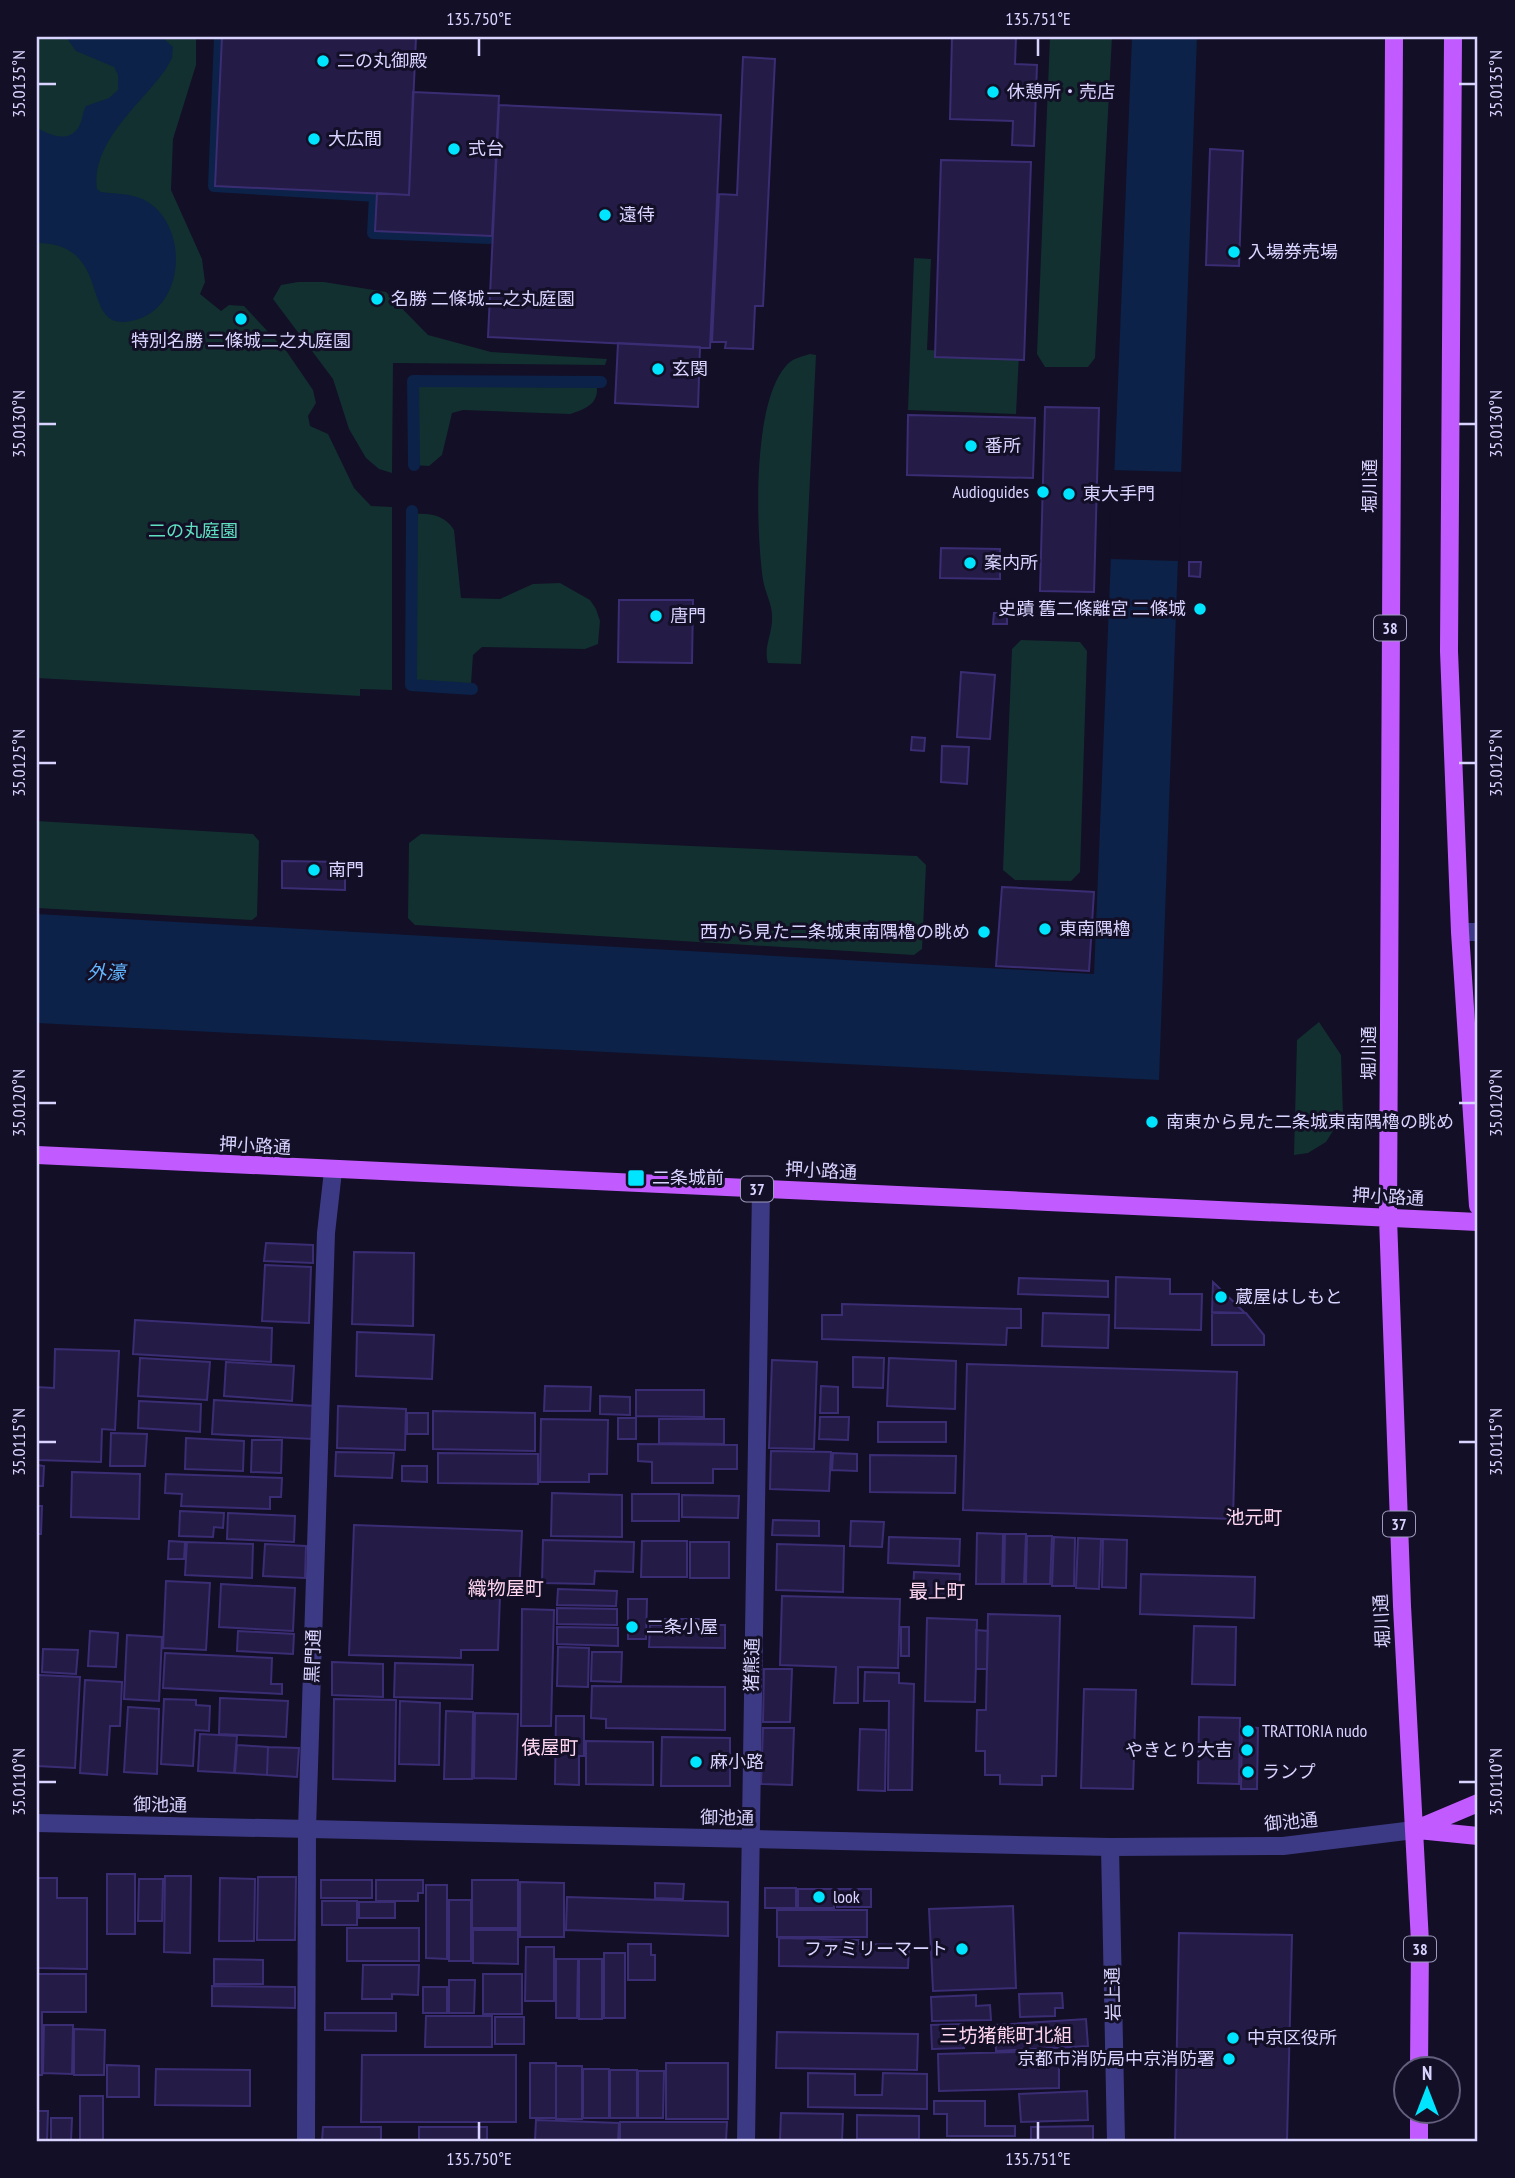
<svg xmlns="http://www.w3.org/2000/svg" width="1515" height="2178" font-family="'PT Sans Narrow','Noto Sans JP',sans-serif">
<rect width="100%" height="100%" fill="#130f26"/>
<path fill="#12302f" d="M37,37H196V65L173,139L171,190L202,259L205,282L200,294L221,311L229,305L244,306L287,352L313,390L316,403L308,416L310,426L328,434L354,488L371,506L392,507V690L360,689V696L37,678Z
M1050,37H1112L1095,358L1088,367H1045L1037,354Z
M914,258L931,259L927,350L1019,354L1016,414L908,410Z
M298,282H324L386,292L428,335L491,352L607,359L605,365L393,363L392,473L379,469L366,458L349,429L333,379L273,299L281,285Z
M810,354L816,355L801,664L768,663C763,647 773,633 772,616C772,604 765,592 763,580C756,532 751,395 790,362C795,358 804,356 810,354Z
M414,382L596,383C601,403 586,409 570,414L463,410L452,413L442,455L429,466L413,465Z
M414,514C430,513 445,515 454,530L461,598L500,599L533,584L560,583L590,600L596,609L600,621L598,644L585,649L482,647L473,655L471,684L418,683L414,680Z
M1021,640L1080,642L1087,651L1080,872L1071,881L1015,880L1003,870L1012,649Z
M37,821L253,834L259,841L257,916L252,920L37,908Z
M421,834L917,856L926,865L922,949L914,955L415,925L408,918L409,843Z
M1319,1022L1341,1055L1343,1115L1326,1142L1308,1153L1294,1155L1297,1040Z"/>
<path fill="#0c2248" d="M66,37H162L173,47L172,58L166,69C142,103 90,143 97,189L101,192C117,194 134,193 148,202C190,229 185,311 131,321C78,332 115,243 37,243V128C50,135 68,143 78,128C83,121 82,112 86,106L109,98L118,90V75L114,67L76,51Z
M1132,37H1197L1159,1080L37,1023V914L1094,974Z"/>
<path fill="#130f26" d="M1112,470L1182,472L1179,561L1109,559Z"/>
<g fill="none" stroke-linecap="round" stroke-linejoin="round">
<path stroke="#0c2248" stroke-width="12" d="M220,37L214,186L375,196L373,233L489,238
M414,465L413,381L601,382
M412,511L411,685L472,689"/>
</g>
<path fill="#241b47" stroke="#3b2d73" stroke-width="2" d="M222,37H416L409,195L215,186Z
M952,37H1016L1015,64L1037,65L1034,146L1012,145L1013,121L950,119Z
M743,57L775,59L763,306H755L753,349L725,348L726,342H712L719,194L737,195Z
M413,92L499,96L492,236L375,231L377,193L409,195Z
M499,105L721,115L710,348L488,337Z
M1210,149L1243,151L1239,266L1206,265Z
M941,160L1031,162L1024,360L935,357Z
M618,343L700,347L698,407L615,403Z
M1045,407L1099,408L1094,592L1040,591Z
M908,415L1035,418L1033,478L907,475Z
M941,548L1000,549V579L940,578Z
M1189,562H1201L1200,577L1189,576Z
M619,600H693L692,663L618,662Z
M994,613H1007V624H993Z
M961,672L995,675L990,739L957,737Z
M912,737L925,738L924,751L911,750Z
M942,746L969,747L967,784L941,782Z
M282,861L345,862V890L282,888Z
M1002,887L1094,892L1089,971L996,966Z
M266,1243L313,1245V1263L264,1261Z
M354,1252L414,1253L413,1326L352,1324Z
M265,1265L311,1267L309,1323L262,1321Z
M1116,1277L1170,1279V1294H1202L1201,1330L1115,1328Z
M1019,1278L1108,1281V1297L1018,1294Z
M1213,1282L1245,1313L1212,1312Z
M842,1304L1021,1309V1328H1007L1006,1345L822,1339V1315H842Z
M1043,1313L1109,1315L1108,1348L1042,1346Z
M1212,1313H1246L1264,1335V1345H1212Z
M135,1320L272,1328L271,1362L133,1354Z
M357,1332L434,1335L432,1379L356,1376Z
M55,1349L119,1351L115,1430L102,1429L101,1462L37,1460V1387L54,1388Z
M853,1357L884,1358L883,1388L853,1387Z
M140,1358L210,1362L207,1400L138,1396Z
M889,1358L956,1361L955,1409L887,1406Z
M772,1360L817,1362L814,1449L769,1448Z
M226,1362L294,1366L292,1401L224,1396Z
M967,1364L1237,1372L1233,1519L963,1510Z
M545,1386L591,1387L590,1411H544Z
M821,1386L838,1387V1413H820Z
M636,1390H704V1417L636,1416Z
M600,1396L630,1397V1415L600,1414Z
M214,1400L315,1406L313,1439L212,1434Z
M139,1401L201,1404L200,1432L138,1428Z
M338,1406L406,1409L405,1450L337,1448Z
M433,1411L535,1413V1451L433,1449Z
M407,1413H428V1434H407Z
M820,1417H849L848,1440L819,1439Z
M618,1418H636V1439H618Z
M541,1419L608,1420L607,1474H589V1482H540Z
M659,1419H724V1444L659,1443Z
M878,1422H946V1442H878Z
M111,1433L147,1434L145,1466H110Z
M186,1438L244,1441L243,1471L185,1469Z
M252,1440H282L281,1473L251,1472Z
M638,1444L737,1445V1469H713V1483H652V1462L638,1461Z
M771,1451L831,1452L829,1491L770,1489Z
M336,1452L394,1453L392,1478L335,1476Z
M438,1453L538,1454V1484L438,1483Z
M833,1453L857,1454V1471L832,1470Z
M870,1455L956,1456L955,1493L870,1492Z
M37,1465L44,1466L43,1486H37Z
M402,1466H427V1482L402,1481Z
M72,1472L140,1474L139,1519L71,1517Z
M166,1474L282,1478L281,1497H270V1509L181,1506L182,1494L165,1493Z
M552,1493L622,1495V1537L551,1536Z
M632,1494H679V1521H632Z
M682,1495L739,1496L738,1518L682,1517Z
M37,1506H42L41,1534H37Z
M180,1511L224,1513L223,1528L214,1527L213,1537L179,1536Z
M228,1513L295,1516L294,1542L227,1539Z
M773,1520L819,1521V1536L772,1535Z
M851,1521L884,1522L882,1547L850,1546Z
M354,1525L522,1531L519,1597L500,1596L498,1650H461V1658L349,1655Z
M977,1533L1003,1534L1002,1584H976Z
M1005,1534H1026L1024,1584H1004Z
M1027,1536H1052L1050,1584H1026Z
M889,1537L960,1539L959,1566L888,1563Z
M1054,1537L1075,1538L1074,1586H1052Z
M1078,1538L1101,1539L1099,1589L1076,1588Z
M1103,1539L1127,1540L1126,1588L1102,1587Z
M543,1540L634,1542L633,1572L595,1571L594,1584L542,1583Z
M169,1541L185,1542L184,1559H168Z
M642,1541H687V1577H641Z
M187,1542L253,1544L252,1578L185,1575Z
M690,1542H729V1578H690Z
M265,1544L306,1546L305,1578L263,1576Z
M777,1544L844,1546L843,1592L776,1590Z
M914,1572L960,1574L959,1596L913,1595Z
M1141,1574L1255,1577L1254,1618L1140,1614Z
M166,1581L210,1583L206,1650L163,1648Z
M221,1584L295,1588L293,1631L219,1627Z
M558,1589L617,1591L616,1606L557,1605Z
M782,1596L900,1599L898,1668L858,1667V1703H834L836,1667L780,1665Z
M628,1599H647L646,1639H628Z
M557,1608L617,1609V1625L557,1624Z
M522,1609L554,1610L551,1726H521Z
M988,1614L1060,1616L1056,1776H1042V1785L1000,1784V1775H985V1751H976L977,1710H986Z
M927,1618L977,1620L975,1702L925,1701Z
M665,1619H717V1625H725V1648L649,1647L650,1625H665Z
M1194,1626L1236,1627L1235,1685L1192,1684Z
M557,1627L618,1628V1646L557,1644Z
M901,1627H909V1656H901Z
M976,1630L988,1631L987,1669H976Z
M90,1631L118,1633L116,1667L88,1666Z
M238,1631L294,1634L293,1654L237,1651Z
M127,1635L162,1637L159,1701L124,1699Z
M558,1647L589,1648L588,1687L557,1686Z
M43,1649L78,1650L76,1674L42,1672Z
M592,1652H622L621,1682L591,1681Z
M165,1653L272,1658L271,1684H282V1694L163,1688Z
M332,1662L383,1664V1697L332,1695Z
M395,1663L473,1665L472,1699L394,1697Z
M764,1669H792L790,1722H763Z
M865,1672L899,1673V1683L914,1684L912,1790H888L889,1701H864Z
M38,1675L80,1677L75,1768L37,1766Z
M85,1680L122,1682L120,1726H110L107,1775L80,1773Z
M592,1686L725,1687V1730L606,1728V1719L591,1718Z
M1084,1689L1136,1690L1133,1789L1081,1788Z
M220,1698L288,1701L286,1737L219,1734Z
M164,1699L196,1700V1705L210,1706L209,1731L195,1730L193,1766L161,1764Z
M334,1699L396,1700L395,1781L333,1779Z
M400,1701L440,1703L439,1765L399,1764Z
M128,1707L159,1709L157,1774L124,1772Z
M446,1711L473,1712L472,1779H444Z
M475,1713L518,1714L516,1779L474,1778Z
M556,1716H584V1756H579V1785L555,1784Z
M1199,1717L1240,1718L1239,1784L1198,1783Z
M1242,1727L1258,1728L1257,1789H1241Z
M763,1728H794L792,1785L761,1784Z
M860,1729L886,1730L885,1791L858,1790Z
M200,1734L237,1736L234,1773L198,1771Z
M662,1737L730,1738V1786H661Z
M586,1741L653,1742V1785L586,1784Z
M237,1745L268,1747L267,1775L235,1773Z
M268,1747L299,1748L297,1777L267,1775Z
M107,1874H135V1934H107Z
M165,1876H191L190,1953L164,1952Z
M258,1877H296L295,1940H257Z
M37,1878H57V1898H87V1969L37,1968Z
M220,1878L255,1879L254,1941H219Z
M139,1879H163L162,1921H138Z
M321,1880H372V1898H321Z
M376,1880H423V1893H418V1901H376Z
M472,1880H518V1928H472Z
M520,1882L564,1883V1937H520Z
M655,1883L684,1884L683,1899L655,1898Z
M426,1885H447V1959L426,1958Z
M765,1888H796V1908H765Z
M798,1889H834V1908H798Z
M837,1889H871V1907H837Z
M567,1897L728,1902V1936L566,1930Z
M449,1900H471V1961H449Z
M322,1901H357V1925H322Z
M359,1902H395V1918H359Z
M1013,1906L1016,1988L933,1991L929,1909Z
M777,1910H867V1937H777Z
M347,1928H419V1961H347Z
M473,1930H518V1964L473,1963Z
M1179,1933L1292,1935L1287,2141H1175Z
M779,1938L859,1940V1944L909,1945L908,1968L779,1966Z
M628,1944H651V1955H655V1980H628Z
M526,1947H554V2001H525Z
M604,1953H625V2018H604Z
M214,1959L263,1960V1984H214Z
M556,1959H578L577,2018H556Z
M579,1959H602V2019H579Z
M363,1965H419L418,1995L392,1994V1999H362Z
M37,1974H86V2012H42V2075H37Z
M483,1974H522V2014H483Z
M449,1980H475L474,2013H449Z
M212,1986L295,1987V2008L212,2006Z
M423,1987H447V2013H423Z
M1062,1993L1063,2008H1055V2016L1020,2017L1019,1994Z
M976,1995V2006L990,2005L991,2020L932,2021L931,1997Z
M325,2013H396V2031L325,2030Z
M426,2016H492V2047H425Z
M495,2017H524V2044H495Z
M1086,2019L1088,2046L996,2051L995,2025Z
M963,2024L964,2048L932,2049L931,2025Z
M44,2025H73L72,2074L43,2073Z
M74,2029L105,2030L104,2075H74Z
M777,2032L918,2034L917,2070L776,2068Z
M1059,2051V2088L939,2091L938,2054Z
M362,2055H516V2122H361Z
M530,2063H556V2118H530Z
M666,2063H728V2119H666Z
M107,2065L139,2066V2097H107Z
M556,2066H582V2119H556Z
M156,2069L250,2070V2106L155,2105Z
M583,2069H609V2118H583Z
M610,2070H637V2118H610Z
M638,2071H664L663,2118H638Z
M808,2073L855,2074V2095H882L883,2073L927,2074V2109L808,2107Z
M1087,2091L1088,2120L1021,2122L1019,2094Z
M80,2096H103V2141H80Z
M934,2101H985V2126H1015V2136H947V2114H934Z
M37,2111H48L47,2141H37Z
M781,2113L843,2114L842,2141H780Z
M857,2115L919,2116V2139H857Z
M51,2118H72L71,2141H51Z
M536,2120L619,2123L618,2141H535Z
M620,2122H727L726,2141H620Z
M1093,2126V2141H1031V2127Z
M323,2127H381V2141H322Z
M419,2127H487V2141H419Z"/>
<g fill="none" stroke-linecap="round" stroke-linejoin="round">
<path stroke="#3d3a85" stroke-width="18" d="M1460,932H1478
M1110,1847L1116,2141
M306,2141L307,1829L326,1233L333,1171
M746,2141L761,1189"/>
<path stroke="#3d3a85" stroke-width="18" d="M37,1823L1110,1847L1283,1846L1414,1830"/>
<path stroke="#c25bff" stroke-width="18" d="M1394,37L1388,1218L1402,1606L1420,1942L1419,2070
M1453,37L1449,651L1460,932L1478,1206
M37,1155L1478,1222
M1414,1830L1478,1803
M1418,1830L1478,1836
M1419,2141V2112"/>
</g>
<path fill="none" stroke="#d9d4ff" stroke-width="2.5" d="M479,38V56M1038,38V56M38,84H56M1459,84H1476M38,424H56M1459,424H1476M38,763H56M1459,763H1476M38,1103H56M1459,1103H1476M38,1442H56M1459,1442H1476M38,1782H56M1459,1782H1476M479,2122V2140M1038,2122V2140"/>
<g fill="#00e5ff" stroke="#130f26" stroke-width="2.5">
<circle cx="323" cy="61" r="7"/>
<circle cx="993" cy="92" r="7"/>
<circle cx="314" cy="139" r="7"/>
<circle cx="454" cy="149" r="7"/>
<circle cx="605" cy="215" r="7"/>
<circle cx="1234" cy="252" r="7"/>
<circle cx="377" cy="299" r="7"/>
<circle cx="241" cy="319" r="7"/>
<circle cx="658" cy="369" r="7"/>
<circle cx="971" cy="446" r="7"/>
<circle cx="1043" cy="492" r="7"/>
<circle cx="1069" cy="494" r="7"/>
<circle cx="970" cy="563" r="7"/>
<circle cx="1200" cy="609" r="7"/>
<circle cx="656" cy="616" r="7"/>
<circle cx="314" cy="870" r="7"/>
<circle cx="1045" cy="929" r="7"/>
<circle cx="984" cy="932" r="7"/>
<circle cx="1152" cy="1122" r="7"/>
<rect x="627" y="1169" width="18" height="18" rx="3.5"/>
<circle cx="1221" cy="1297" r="7"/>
<circle cx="632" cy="1627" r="7"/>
<circle cx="1248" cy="1731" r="7"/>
<circle cx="1247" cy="1750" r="7"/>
<circle cx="696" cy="1762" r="7"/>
<circle cx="1248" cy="1772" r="7"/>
<circle cx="819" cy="1897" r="7"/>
<circle cx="962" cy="1949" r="7"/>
<circle cx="1233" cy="2038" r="7"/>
<circle cx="1229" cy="2059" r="7"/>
</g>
<g text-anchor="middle" stroke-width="6" stroke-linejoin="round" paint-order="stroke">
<g fill="#130f26" stroke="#9e99be" stroke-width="2">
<rect x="1374" y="615.5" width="32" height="25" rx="5"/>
<rect x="741" y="1176.5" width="32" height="25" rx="5"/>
<rect x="1383" y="1511.5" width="32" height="25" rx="5"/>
<rect x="1404" y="1936.5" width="32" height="25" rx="5"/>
</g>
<g font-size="16" font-weight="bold" fill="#d9d4ff">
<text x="1390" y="634">38</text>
<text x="757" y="1195">37</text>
<text x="1399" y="1530">37</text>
<text x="1420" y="1955">38</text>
</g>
<g font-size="18" fill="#d9d4ff" stroke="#130f26" text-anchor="start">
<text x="337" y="67">二の丸御殿</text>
<text x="1007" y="98">休憩所・売店</text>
<text x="328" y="145">大広間</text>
<text x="468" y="155">式台</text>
<text x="619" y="221">遠侍</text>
<text x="1248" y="258">入場券売場</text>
<text x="391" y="305">名勝 二條城二之丸庭園</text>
<text x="241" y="347" text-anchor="middle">特別名勝 二條城二之丸庭園</text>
<text x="672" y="375">玄関</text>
<text x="985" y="452">番所</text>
<text x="1029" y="498" text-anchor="end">Audioguides</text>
<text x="1083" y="500">東大手門</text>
<text x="984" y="569">案内所</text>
<text x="1186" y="615" text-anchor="end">史蹟 舊二條離宮 二條城</text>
<text x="670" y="622">唐門</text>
<text x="328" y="876">南門</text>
<text x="1059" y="935">東南隅櫓</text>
<text x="970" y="938" text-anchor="end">西から見た二条城東南隅櫓の眺め</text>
<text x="1166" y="1128">南東から見た二条城東南隅櫓の眺め</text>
<text x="652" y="1184">二条城前</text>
<text x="1235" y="1303">蔵屋はしもと</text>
<text x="646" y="1633">二条小屋</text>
<text x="1262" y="1737">TRATTORIA nudo</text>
<text x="1233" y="1756" text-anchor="end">やきとり大吉</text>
<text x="710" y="1768">麻小路</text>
<text x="1262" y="1778">ランプ</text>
<text x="833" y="1903">look</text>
<text x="948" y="1955" text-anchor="end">ファミリーマート</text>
<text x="1247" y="2044">中京区役所</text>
<text x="1215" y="2065" text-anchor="end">京都市消防局中京消防署</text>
</g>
<g font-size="18" fill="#d9d4ff" stroke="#130f26">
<text transform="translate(1370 486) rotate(-90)" y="6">堀川通</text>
<text transform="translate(1369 1053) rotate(-90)" y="6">堀川通</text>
<text transform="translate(255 1146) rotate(3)" y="6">押小路通</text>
<text transform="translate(821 1171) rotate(3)" y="6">押小路通</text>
<text transform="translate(1388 1197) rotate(3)" y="6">押小路通</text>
<text transform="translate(1382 1621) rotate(-93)" y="6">堀川通</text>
<text transform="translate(313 1656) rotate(-88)" y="6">黒門通</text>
<text transform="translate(752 1665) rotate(-89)" y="6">猪熊通</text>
<text transform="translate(160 1805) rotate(1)" y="6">御池通</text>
<text transform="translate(727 1818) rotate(1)" y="6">御池通</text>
<text transform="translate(1291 1822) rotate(-5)" y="6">御池通</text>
<text transform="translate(1113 1994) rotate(-91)" y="6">岩上通</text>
</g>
<g font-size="18" fill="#5fe0c0" stroke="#130f26">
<text x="193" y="537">二の丸庭園</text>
</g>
<g font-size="19" font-style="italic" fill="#62b6ff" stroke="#130f26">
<text x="106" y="979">外濠</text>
</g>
<g font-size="19" fill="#ffd6f0" stroke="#130f26">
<text x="1254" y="1524">池元町</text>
<text x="506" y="1595">織物屋町</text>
<text x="937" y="1598">最上町</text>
<text x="550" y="1754">俵屋町</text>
<text x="1006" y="2042">三坊猪熊町北組</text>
</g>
</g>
<rect width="1515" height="2178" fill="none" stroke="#130f26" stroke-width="77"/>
<g transform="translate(1427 2090)"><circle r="33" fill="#130f26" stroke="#625e7d" stroke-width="2"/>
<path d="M0-5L12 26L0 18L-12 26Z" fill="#00e5ff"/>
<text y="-10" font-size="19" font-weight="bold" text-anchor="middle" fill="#d9d4ff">N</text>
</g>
<rect x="38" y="38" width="1438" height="2102" fill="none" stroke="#d9d4ff" stroke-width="2.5"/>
<g font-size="18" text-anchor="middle" fill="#d9d4ff">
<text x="479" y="25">135.750°E</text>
<text x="1038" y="25">135.751°E</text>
<text transform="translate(19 84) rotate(-90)" y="6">35.0135°N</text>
<text transform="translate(1496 84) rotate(-90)" y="6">35.0135°N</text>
<text transform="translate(19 424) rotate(-90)" y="6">35.0130°N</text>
<text transform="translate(1496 424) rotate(-90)" y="6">35.0130°N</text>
<text transform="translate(19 763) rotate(-90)" y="6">35.0125°N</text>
<text transform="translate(1496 763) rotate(-90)" y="6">35.0125°N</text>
<text transform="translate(19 1103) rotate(-90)" y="6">35.0120°N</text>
<text transform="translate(1496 1103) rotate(-90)" y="6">35.0120°N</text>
<text transform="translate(19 1442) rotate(-90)" y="6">35.0115°N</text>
<text transform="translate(1496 1442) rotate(-90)" y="6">35.0115°N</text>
<text transform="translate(19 1782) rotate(-90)" y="6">35.0110°N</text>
<text transform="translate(1496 1782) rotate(-90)" y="6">35.0110°N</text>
<text x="479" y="2165">135.750°E</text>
<text x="1038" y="2165">135.751°E</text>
</g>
</svg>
